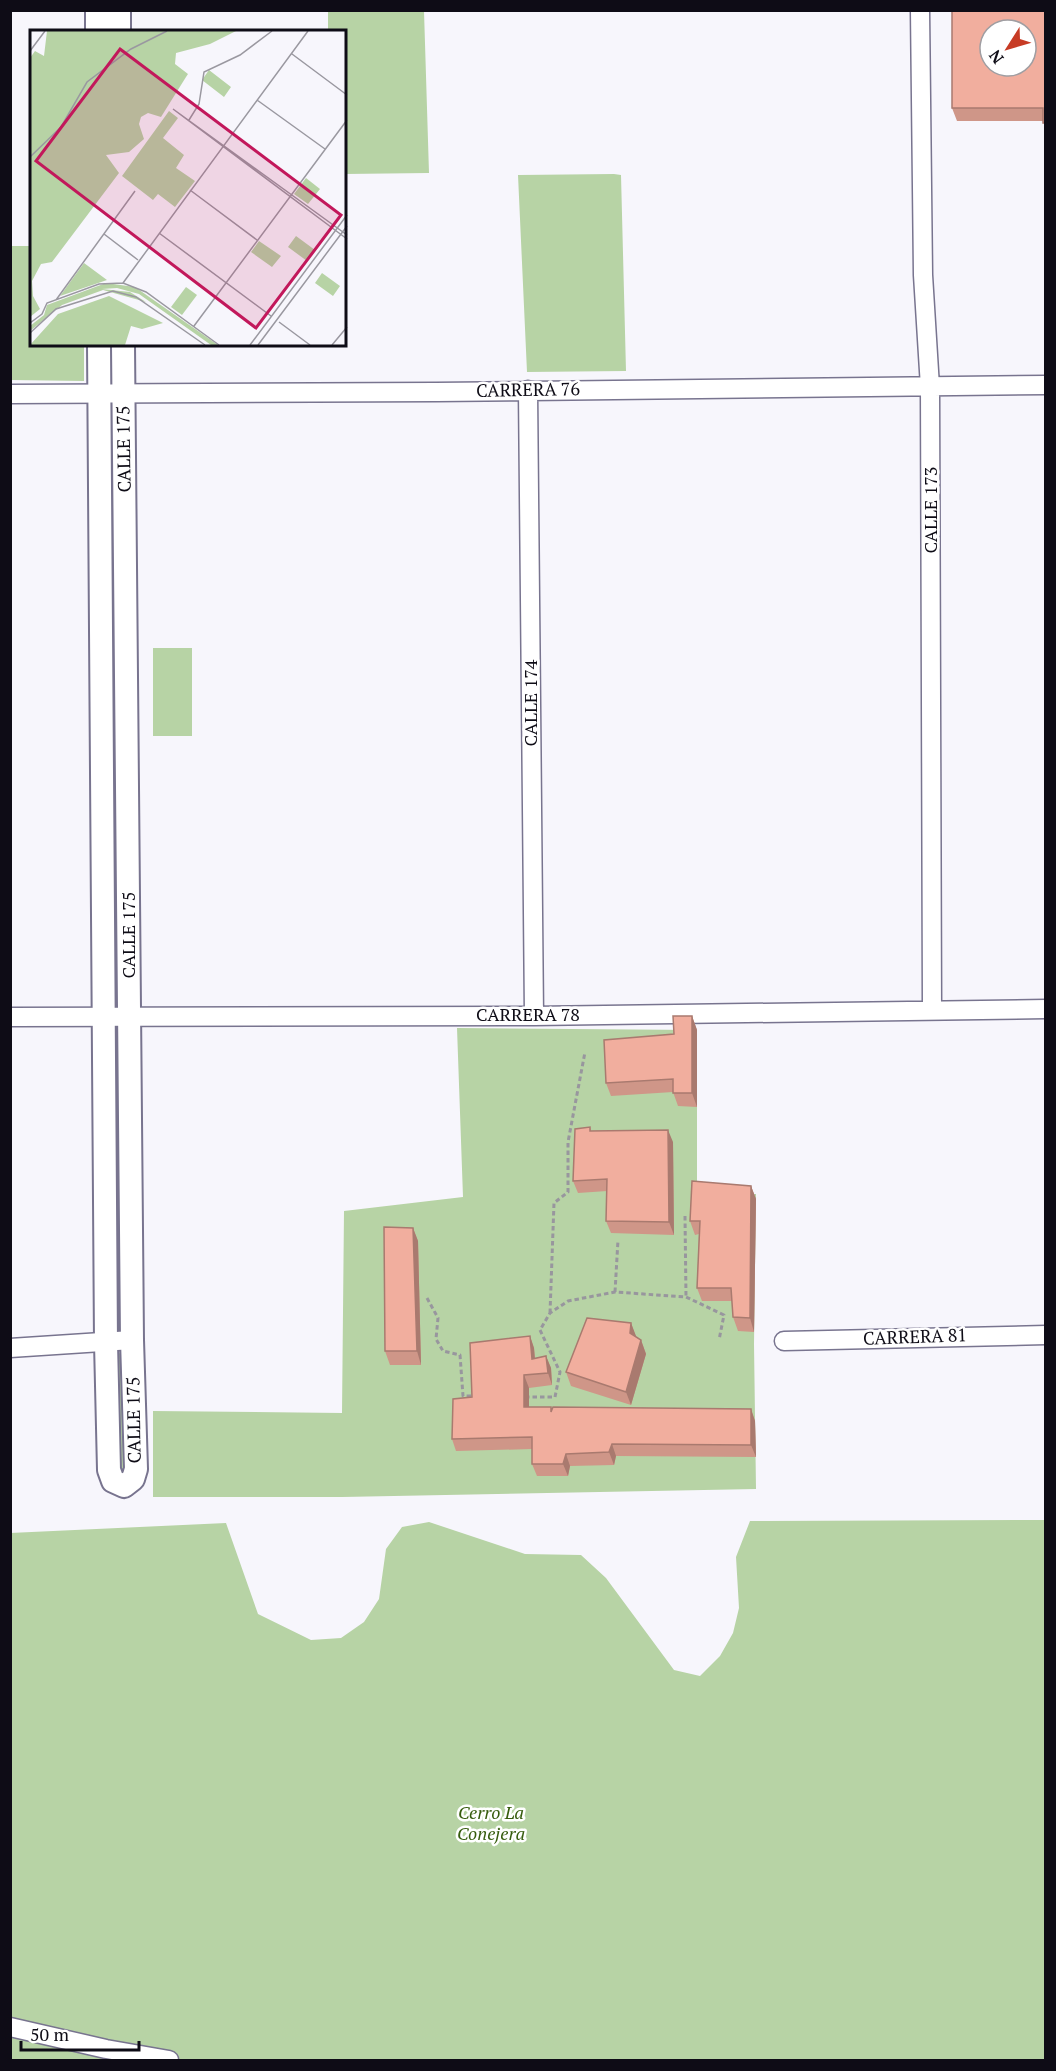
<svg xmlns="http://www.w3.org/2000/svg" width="1056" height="2071" font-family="'PT Serif',serif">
<rect width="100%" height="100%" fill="#f7f6fc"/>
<path fill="#b7d3a5" d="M328,11H424L429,173L345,174V32L328,31Z
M614,174L621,175L626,371L527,372L518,175Z
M11,246H31L32,345H84V381L11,380Z
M112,407L115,408L119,1005L116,1006L114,1005L109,408Z
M153,648H192V736H153Z
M457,1028L697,1030V1194H756L754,1344L756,1489L342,1497H153V1411L342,1413L344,1211L463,1197Z
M118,1034L120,1036L125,1329L121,1333L116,1329L114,1038Z
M119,1353L122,1355L128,1467L124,1472L119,1468Z
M1045,1520V2060H11L10,1533L226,1523L258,1614L311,1640L341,1638L364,1622L379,1599L386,1549L402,1527L429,1522L525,1554L581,1555L606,1578L674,1670L700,1676L720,1656L733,1633L739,1608L736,1557L750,1521Z"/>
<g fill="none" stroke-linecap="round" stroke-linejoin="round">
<g stroke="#78748f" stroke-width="21">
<path id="minor" d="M920,10L923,275L930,387L932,1010
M528,390L534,1016
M10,394L436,392L1046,385
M10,1017L534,1016L1046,1009
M784,1341L1046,1335
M10,1348L132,1340
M10,2027L106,2049L169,2060"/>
</g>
<g stroke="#78748f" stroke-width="26">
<path id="tertiary" d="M97,10V32
M119,10V32
M99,345L106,1343L109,1470L113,1481L124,1486L133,1479L136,1469L132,1340L123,345"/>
</g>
<path stroke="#98969e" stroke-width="3" stroke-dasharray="4.5 3" stroke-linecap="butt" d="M685,1216L686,1297
M615,1292L618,1240
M427,1298L438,1318L436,1339L443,1351L460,1355L463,1396H476
M550,1313L554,1203L568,1192V1142L585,1052
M525,1397H555L560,1372L540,1330L550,1313L568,1301L615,1292L686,1297L724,1315L719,1340"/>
<use href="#minor" stroke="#fff" stroke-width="18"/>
<use href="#tertiary" stroke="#fff" stroke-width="22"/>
</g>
<path fill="#cf9688" d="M1046,10V130L1043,121H957L952,108Z
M692,1016L697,1030V1107L678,1106L673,1092L611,1096L606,1083L674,1034Z
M590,1127L591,1131L673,1142L674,1235L611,1233L606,1221L607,1191L578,1193L573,1181Z
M751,1186L756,1199L754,1332L738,1331L733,1317L732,1301H702L697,1288L699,1234L695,1235L690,1221Z
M413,1228L418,1241L421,1365H390L385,1351Z
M631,1323L636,1337L641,1340L646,1354L631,1405L571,1386L566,1372Z
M530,1336L534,1348L535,1359L546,1356L551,1368L552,1385L529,1388V1407H551L552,1410L751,1409L755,1421L756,1457L616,1456L614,1465L570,1466L568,1476H537L532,1464V1449L456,1451L452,1439L472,1397Z"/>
<path fill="#a97a6f" d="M692,1016L697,1030V1107L692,1093Z
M668,1130L673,1142L674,1235L669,1222Z
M751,1186L756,1199L754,1332L750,1318Z
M413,1228L418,1241L421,1365L417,1351Z
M631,1323L636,1336L634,1346L630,1333Z
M530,1336L534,1348L536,1372L532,1359Z
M641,1340L646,1354L631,1405L626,1392Z
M546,1356L551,1368L552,1385L548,1373Z
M524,1375L529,1388V1419L524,1407Z
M751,1409L755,1421L756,1457L751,1445Z
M612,1444L616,1456L614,1465L609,1452Z
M566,1454L570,1466L568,1476L563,1464Z"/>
<path fill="#f1ae9e" stroke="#a97a6f" stroke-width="1.5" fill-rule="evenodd" d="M952,10H1046V123H1043V108H952ZM990,30H1026V66H990Z
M673,1016H692V1093H673V1079L606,1083L604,1040L674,1034Z
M590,1127V1131L668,1130L669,1222L606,1221L607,1179L573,1181L575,1129Z
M692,1181L751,1186L750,1318L733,1317L731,1288H697L700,1221H690Z
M384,1227L413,1228L417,1351H385Z
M587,1318L631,1323L630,1333L641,1340L626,1392L566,1372Z
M530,1336L532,1359L546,1356L548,1373L524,1375V1407H551V1412L553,1407L751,1409V1445L612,1444L609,1452L566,1454L563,1464H532V1437L452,1439L453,1399L472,1397L470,1343Z"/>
<g text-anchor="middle" stroke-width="5" stroke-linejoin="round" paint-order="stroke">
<g font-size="18" fill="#0e0c16" stroke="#fff">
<text transform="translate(528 390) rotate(-1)" y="6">CARRERA 76</text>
<text transform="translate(124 449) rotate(-91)" y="6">CALLE 175</text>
<text transform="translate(931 510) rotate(-90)" y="6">CALLE 173</text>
<text transform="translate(531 703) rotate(-90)" y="6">CALLE 174</text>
<text transform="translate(129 935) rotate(-90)" y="6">CALLE 175</text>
<text x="528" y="1021">CARRERA 78</text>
<text transform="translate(915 1337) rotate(-2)" y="6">CARRERA 81</text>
<text transform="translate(134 1420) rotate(-91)" y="6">CALLE 175</text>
</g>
<g font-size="18" font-style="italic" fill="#365c0d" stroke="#fff">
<text x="491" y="1819">Cerro La<tspan x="491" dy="21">Conejera</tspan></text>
</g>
</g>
<g transform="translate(30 30)">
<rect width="316" height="316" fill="#f7f6fc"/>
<path d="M17,1H206L180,14L146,23L145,34L158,44L156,47L131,87L118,83L111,87L109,94L114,109L99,122L76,125L89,143L22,232L11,234L2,251L3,266L10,279L0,287V28L5,21L14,26ZM179,40L201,57L194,67L172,50ZM139,81L148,88L133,108L154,125L146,138L165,151L145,177L128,164L123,170L92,146ZM276,148L290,159L278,174L264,164ZM266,206L285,220L277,231L258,217ZM229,211L251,226L242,237L221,222ZM54,233L77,250L30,266ZM292,243L310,256L303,266L285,253ZM76,253L105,257L188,315H181L109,264L87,258L72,259L100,262L116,272L73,260L32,275L0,301V296L14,285L17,275ZM156,257L167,265L152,285L141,277ZM79,266L133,293L112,299L101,296L95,315H0L28,284Z" fill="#b7d3a5"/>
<path fill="none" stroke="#9a98a0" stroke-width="1.5" d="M0,21L15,1M262,24L317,65M227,70L295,119M159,90L169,74L174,42L210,25L242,1M0,127L31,97L57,52L101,19L137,1M160,160L227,210M129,203L241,286M74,204L108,230M317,205L143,79L317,209M93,253L278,1M26,270L105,161M249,292L280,315M0,293L12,284L17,273L69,254L93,253L116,262L189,315M164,296L317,90M0,303L26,279L83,261L106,267L175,315M220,315L317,185M228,315L317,196M302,315L317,297"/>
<path fill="#c2185b" fill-opacity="0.15" stroke="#c2185b" stroke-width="3" d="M90,19L311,185L226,298L6,131Z"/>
<rect width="316" height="316" fill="none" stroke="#0e0c16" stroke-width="3"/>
</g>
<rect width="1056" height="2071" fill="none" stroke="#0e0c16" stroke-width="24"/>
<g transform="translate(1008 48) rotate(233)"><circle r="28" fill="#ffffff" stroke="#9f9ea2" stroke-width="1.5"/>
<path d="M0-4.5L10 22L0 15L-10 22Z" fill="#c73b25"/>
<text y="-9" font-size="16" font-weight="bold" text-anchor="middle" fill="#0e0c16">N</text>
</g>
<path d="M21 2041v9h118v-9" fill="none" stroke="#0e0c16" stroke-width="3"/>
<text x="30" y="2041" font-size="18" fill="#0e0c16" stroke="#ffffff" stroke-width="4.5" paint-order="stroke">50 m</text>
</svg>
